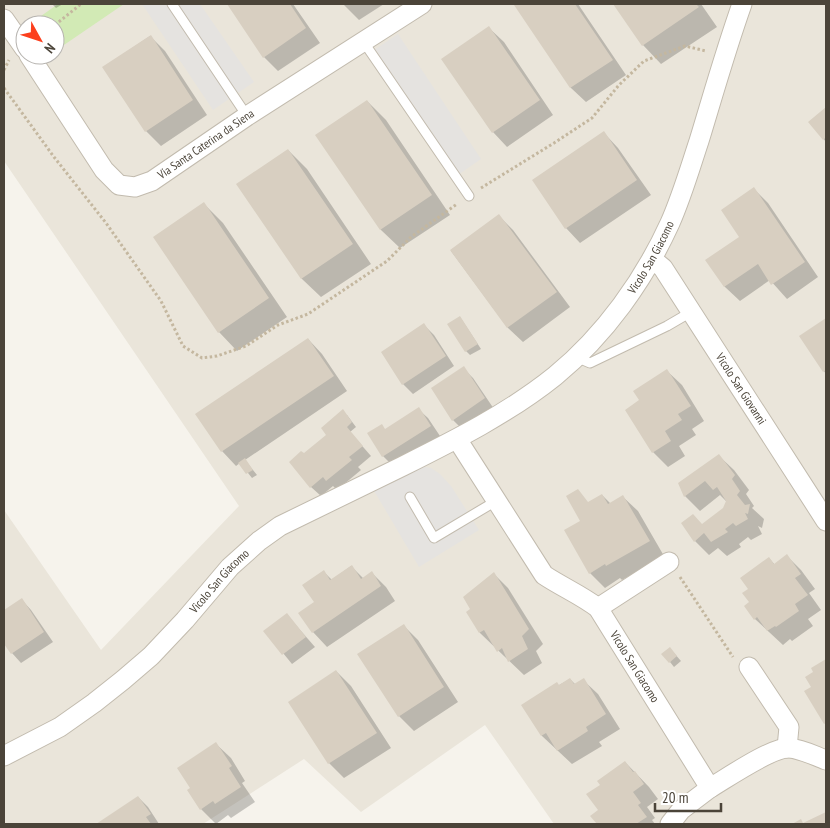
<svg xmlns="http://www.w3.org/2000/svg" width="830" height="828" font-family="'PT Sans Narrow',sans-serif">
<rect width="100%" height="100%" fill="#f6f3ec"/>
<path fill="#eae5da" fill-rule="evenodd" d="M4,4H826V824H554L485,725L361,812L304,759L203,824H4V510L101,650L239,506L4,161ZM25,25H55V55H25Z"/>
<path fill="#d2eab5" d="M58,4H124L61,47L55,37V25H47L41,16Z"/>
<path fill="#e5e3e0" d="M142,4H200L254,82L213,110Z
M398,34L481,159L455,177L371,52Z
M419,466L431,468L440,474L451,486L479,530L419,567L373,489Z"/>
<path fill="#0003" d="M52,4H63L56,8Z
M228,4H293L320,43L278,71L264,57Z
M343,4H384L359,20Z
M517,4H578L626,75L586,102L571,88L516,5Z
M615,4H701L717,27L661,64L643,45Z
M489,28L504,42L553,115L507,147L493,132Z
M150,36L165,51L207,115L161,146L146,131L104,67Z
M367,101L386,120L450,215L400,248L381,230L317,135Z
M826,109V142L810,122Z
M604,133L618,148L651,195L580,243L566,228L534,181Z
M288,150L307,169L371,264L321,297L302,279L238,184Z
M754,189L768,203L818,277L787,299L770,280L740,301L725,287L707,260L741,237Z
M204,204L223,223L287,317L237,351L219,332Z
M499,216L513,230L570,307L523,342L508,328L451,251Z
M460,317L481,349L470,355L466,351Z
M826,320V374L801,337Z
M424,325L434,335L454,366L413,394L403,384Z
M308,339L322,354L347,391L245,460L257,475L252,478L240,463L236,466L222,451Z
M463,368L473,378L494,409L462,429L453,420Z
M667,371L682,385L704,421L692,429L696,435L679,446L685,456L668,467L653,452L641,401Z
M418,409L428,418L440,436L393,466L383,456L369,434L386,430Z
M347,415L356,427L350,432L371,456L358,467L361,470L337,490L333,486L321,496L311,487L304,455L328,435Z
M719,456L734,470L749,490L746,494L754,506L752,508L764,519L762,528L758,526L762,534L751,540L748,537L739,544L741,547L727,556L718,548L709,555L695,541L703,525L724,509L727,502L720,495L700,511L685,496L679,484Z
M602,495L611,504L623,497L638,511L664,556L622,580L620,578L605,588L590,573L582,522L588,503Z
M787,556L801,570L815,589L809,593L821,610L808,619L813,626L792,641L790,639L783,645L755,619L749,589L769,558L775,565Z
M351,566L364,579L372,573L386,587L395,601L327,647L313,632L315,602L324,572L332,580Z
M494,574L508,588L543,644L536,651L542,663L524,675L480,633L472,609Z
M22,600L31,610L53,642L21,663L12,653L4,642V612Z
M287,615L315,647L292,664L265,631Z
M403,625L418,640L458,702L414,731L399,716Z
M674,653L681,661L674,667L670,662Z
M826,660V724L806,692L813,688L815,673L813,669Z
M336,671L351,686L391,748L344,778L329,763L290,702Z
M570,679L576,685L583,680L598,694L620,729L599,742L602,746L572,764L542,736L523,705Z
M216,744L231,758L245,781L242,783L255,802L231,818L228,815L216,824L201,809Z
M625,762L649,787L658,799L647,807L655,818L652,820L655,824H598L592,816L599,811L601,785Z
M138,797L148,807L159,824H100Z"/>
<path fill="#d8cfc1" d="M227,4H290L306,28L263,58Z
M515,4H575L613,60L570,88L514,5Z
M613,4H696L699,7L642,46Z
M489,26L540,100L492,133L441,59Z
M151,35L193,100L145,132L102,67Z
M367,100L432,195L380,230L315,135Z
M826,107V137L823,140L808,122Z
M604,131L637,180L565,229L532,180Z
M288,149L353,244L301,279L236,184Z
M754,187L805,262L771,285L758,264L724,287L705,260L739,237L721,210Z
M204,202L269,298L218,333L153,237Z
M499,214L557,292L507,328L450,250Z
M460,316L478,344L465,352L447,324Z
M826,318V370L823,372L799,336Z
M424,323L446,356L402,385L381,352Z
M308,338L334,376L221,452L195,414Z
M464,366L485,398L452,421L431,388Z
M667,369L691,406L678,414L682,420L665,431L671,441L652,453L625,410L639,400L633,391Z
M419,407L431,426L382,457L367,433L382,424L385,429Z
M343,409L352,422L347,427L363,446L349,457L352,460L326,481L323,477L310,488L289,462L301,451L304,453L326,435L321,428Z
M719,454L735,475L732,479L740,491L737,495L745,505L750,504L748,514L745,513L748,519L736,526L733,523L725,529L728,532L711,542L704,533L694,542L681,523L693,514L702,524L723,508L726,501L717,487L713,490L705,481L684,497L678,483Z
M245,458L253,470L246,474L238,463Z
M578,489L588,502L602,494L608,504L623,495L650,541L606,566L605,564L589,574L564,530L580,521L566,496Z
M787,554L801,574L795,578L808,595L795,604L799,611L776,627L775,626L767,631L757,617L754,620L744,606L749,602L742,593L748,589L740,578L769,557L774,564Z
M352,565L361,579L372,571L381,586L312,633L298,613L314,602L302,585L324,570L330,580Z
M494,572L529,629L522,636L528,649L508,662L502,648L497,652L484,630L479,633L466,612L470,609L463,597Z
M22,598L44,632L11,654L4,644V610Z
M287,613L306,637L282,655L263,631Z
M404,624L444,687L398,717L357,654Z
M670,647L677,656L669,663L661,654Z
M826,659V723L824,724L804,691L811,687L805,677L813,672L811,668Z
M336,670L377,733L328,764L288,702Z
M570,678L574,684L584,678L606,714L586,727L588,731L557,751L546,733L541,736L521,705L557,682L559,685Z
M216,742L232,766L229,768L241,787L215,804L213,801L200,810L187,790L190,788L177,768Z
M625,761L633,772L635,771L644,784L633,792L641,803L638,805L647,817L636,824H597L590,816L598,810L586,794L600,785L597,781Z
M138,796L151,814L146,817L151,824H96Z
M826,812V824H792L801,819L803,823Z"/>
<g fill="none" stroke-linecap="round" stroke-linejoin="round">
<g stroke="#c2bbae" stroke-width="11">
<path id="service" d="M172,4L247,116
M363,41L469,196
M576,357L590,363L667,326L691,312
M410,497L434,538L496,501"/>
</g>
<g stroke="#c2bbae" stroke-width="21">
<g id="minor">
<path d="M4,19L25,49"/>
<path id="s1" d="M29,55L104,170L119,185L135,187L152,181L247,116L422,4"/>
<path id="s2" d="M652,259L663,268L826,521"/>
<path id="s3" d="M457,439L544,575C562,587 581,595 598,608L710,788C727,778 772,747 789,748C802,749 815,756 826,760"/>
<path d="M598,608L669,562"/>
<path d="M749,667L789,727L787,748"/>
<path id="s4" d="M4,756L60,727L94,703L123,680L151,656L185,620L230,567L259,541L280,526C321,506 362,486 403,466C455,440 509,413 555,376C605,335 644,280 670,223C682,196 690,168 699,141C713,95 726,49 742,4"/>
<path d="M670,824L681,810L710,788"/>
</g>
</g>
<path stroke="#c4b79f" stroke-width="3" stroke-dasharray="2.5 2.5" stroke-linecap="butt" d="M55,25L81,4
M4,70L9,60
M4,88L54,157L106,223L161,301L183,346L202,358L217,356L246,346L278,325L308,314L387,261L411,237L457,204
M481,188L554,143L592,118L619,85L644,61L685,46L706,51
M680,577L733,657"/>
<use href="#service" stroke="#fff" stroke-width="9"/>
<use href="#minor" stroke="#fff" stroke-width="19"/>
</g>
<g text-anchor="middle" stroke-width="4" stroke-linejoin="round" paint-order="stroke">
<g font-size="12" fill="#4b4439" stroke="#fff">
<text dy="4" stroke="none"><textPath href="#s1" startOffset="258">Via Santa Caterina da Siena</textPath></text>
<text dy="4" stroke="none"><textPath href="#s4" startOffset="830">Vicolo San Giacomo</textPath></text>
<text dy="4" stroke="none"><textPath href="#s2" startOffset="158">Vicolo San Giovanni</textPath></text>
<text dy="4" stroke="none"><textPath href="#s4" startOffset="280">Vicolo San Giacomo</textPath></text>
<text dy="4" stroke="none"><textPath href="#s3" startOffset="294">Vicolo San Giacomo</textPath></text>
</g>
</g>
<rect width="830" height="828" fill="none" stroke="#4b4439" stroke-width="10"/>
<g transform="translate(40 40) rotate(130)"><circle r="24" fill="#ffffff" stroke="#b7b4b0"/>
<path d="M0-4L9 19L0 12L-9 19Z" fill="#fc3f1d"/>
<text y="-8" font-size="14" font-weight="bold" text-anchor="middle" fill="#4b4439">N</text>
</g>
<path d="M655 803v8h66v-8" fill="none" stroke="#4b4439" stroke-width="2.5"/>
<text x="662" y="803" font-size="15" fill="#4b4439" stroke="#ffffff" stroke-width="4" paint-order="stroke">20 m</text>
</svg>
